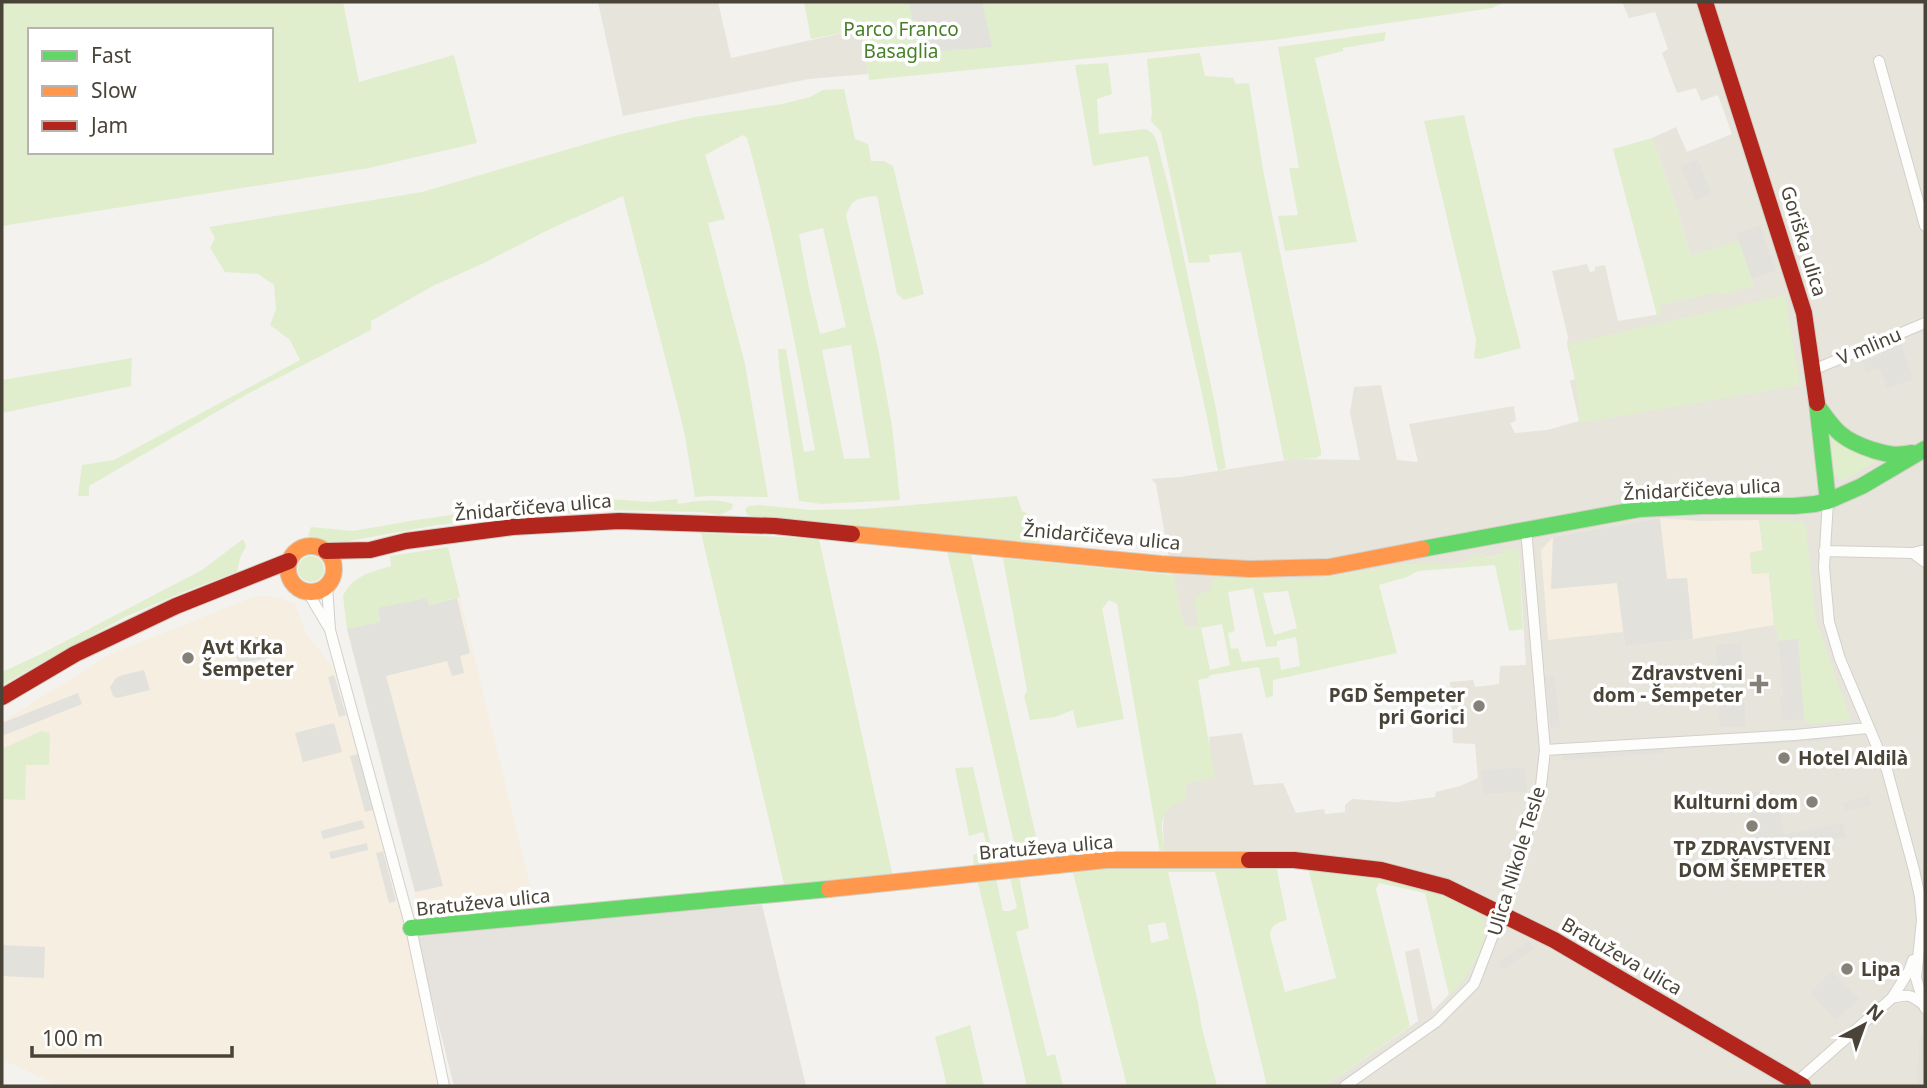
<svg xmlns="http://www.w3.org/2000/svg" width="1927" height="1088" font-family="'Noto Sans',sans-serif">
<rect width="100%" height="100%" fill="#f3f2ee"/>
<path fill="#e7e4db" d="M598,2H718L731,58L861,29L868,74L809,79L623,116Z
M1622,2H1925V1086H1325L1418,1021L1405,952L1419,948L1433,1011L1457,986L1472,967L1455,900L1331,869L1165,865L1163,827L1164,814L1171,804L1186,796L1185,784L1210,754L1209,737L1242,733L1254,785L1283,783L1296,813L1324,809L1325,814L1345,812V805L1352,799L1397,802L1435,797L1436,792L1460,786L1478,778L1475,744L1453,743L1450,682L1473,680L1475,687L1499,684L1500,666L1526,665L1519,553L1503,554L1441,567L1439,564H1407L1311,579L1257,580L1219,578L1212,590L1198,626L1186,628L1181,616L1167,547L1156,484L1151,479L1180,477L1293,459L1360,460L1350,413L1354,387L1381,385L1397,460L1418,462L1409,424L1514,406L1516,421L1510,423L1515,433L1547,430L1579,421L1570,381L1575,379L1567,344L1568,337L1552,271L1587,264L1590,272L1595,271V267L1605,265L1618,321L1661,314L1649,267L1690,255L1678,211L1652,138L1676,127L1687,152L1732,134L1718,95L1701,101L1696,88L1677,93L1662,53L1668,49L1655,12L1629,18Z"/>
<path fill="#f5eee1" d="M1660,518L1700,521L1759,520L1763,550L1750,553L1752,574L1769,573L1774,625L1693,639L1625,646L1623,632L1548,640L1541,550L1553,537Z
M265,596L278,597L295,604L306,634L333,667L403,909L440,1086H59L2,1059V722L111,654L253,597Z
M460,597L535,906H418L347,629L378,608Z"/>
<path fill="#e6e2dd" d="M762,905L806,1086H454L421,955L418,937L554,920Z"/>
<path fill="#e0eece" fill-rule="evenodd" d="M2,2H343L359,82L454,55L477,143L369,168L2,226ZM30,30H271V152H30Z
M804,2H1505L1492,8L1273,40L869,80L861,29L811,39Z
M1386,32L1384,41L1343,48V51L1315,58L1357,242L1285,251L1278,216L1298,215L1289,168H1299L1278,47Z
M1200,53L1205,76L1233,78L1236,84L1249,83L1264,175L1321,450V455L1317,458L1284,460L1241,252L1209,255L1210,262L1189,263L1161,132L1151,121L1152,113L1147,59Z
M1108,63L1112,94L1097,99L1099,134L1146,129L1152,133L1156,139L1171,197L1216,409L1226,468L1218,471L1201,389L1148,156L1093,166L1075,65Z
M844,89L855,139L868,144L871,161H884L893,166L924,294L904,300L897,294L877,196C858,198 852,198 846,216L878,348L892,426L900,500L821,504L799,501L779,367L778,349H786L804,452L815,450C796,345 776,241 747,138L743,135L705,155L725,219L708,223L745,364L768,497L711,496L695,497L685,436L678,407L623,196L548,230L484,263L433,286L371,321V330L249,393L89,486V496H78L82,465L114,460L300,360L290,340L270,325L276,309L274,285L258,274L225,272L210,248L215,238L209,227L422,192L617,135L695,117L782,104L810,97L823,90ZM823,228L846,327L820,334L809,288L799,234ZM851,345L870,458L844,459L822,350Z
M1464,115L1505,287L1521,348L1480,359L1474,358L1476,340L1424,121Z
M1652,138L1678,211L1690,255L1739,241L1754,286L1724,295L1717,292L1660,305L1662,314L1657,315L1613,149Z
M1785,295L1800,385L1580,423L1576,383L1568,344Z
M132,358L131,386L2,413V380Z
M1831,433L1882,458L1844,480L1838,478L1834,474Z
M1017,496L1022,511L1036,518L1040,545L824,522L750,516L747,514L745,509L749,506L759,505L811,510L864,509Z
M610,499L650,502L677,499L678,504C695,501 717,498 733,504L732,509L720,515L701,512L612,510L533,515L437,525L338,543L323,541L308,536L311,527L353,531L416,520L472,512L586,500Z
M1759,520L1803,521L1806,528L1816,621L1851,720L1808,724L1804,719L1798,640L1779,641L1774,625L1769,573L1752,574L1750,553L1763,550Z
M701,533L819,539L893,877L785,888Z
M243,539L246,546L240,558L237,572L186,591L125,617L2,685V672L39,655L202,570Z
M448,547L460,597L428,605L427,598L378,609L380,622L347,629L343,596C352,576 371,572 391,566L390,556Z
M1504,549L1518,551L1519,553L1523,629L1509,631L1495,565L1418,571L1407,577L1379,585L1397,653L1273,680V696L1266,698L1259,667L1211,675L1208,678L1198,680L1215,778L1185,784L1186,796L1185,801C1156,808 1161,827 1165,852L1160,853L1117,604L1109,600L1102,609L1124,719L1077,728L1073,710L1055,717L1030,720L1024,696L1027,691L1003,558L1174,575L1181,616L1186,628L1198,626L1195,596L1212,590L1211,582L1214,578L1311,579L1407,564H1440L1441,566L1467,561L1474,555L1482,554L1486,558L1503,554ZM1253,588L1266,647L1277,646V641L1296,637L1300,666L1281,670L1279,657L1242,662L1238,648L1231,649L1228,633L1235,631L1228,592ZM1288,591L1297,628L1274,635L1263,593ZM1222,624L1230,665L1210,670L1201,628Z
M947,551L971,554L1041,858L1018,860Z
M298 569a13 13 0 1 1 26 0a13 13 0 1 1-26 0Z
M41,731L50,733L49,765H26L25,800L2,799V749Z
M973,767L995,863L974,865L973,855L988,849L983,832L969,836L955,768Z
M1071,865H1276L1287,920C1278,923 1271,924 1270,935L1285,992L1336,978L1308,868C1353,873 1397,879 1441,895C1453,900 1470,904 1479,914C1491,926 1480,953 1473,965C1468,976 1458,986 1449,995L1425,893L1379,883L1376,889L1410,1026L1325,1086H1267L1215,872H1168L1199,1007L1201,1024L1217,1086H1127ZM1165,922L1169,939L1151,943L1148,925Z
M1018,871L1029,928L1016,932L1047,1056L1055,1054L1063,1086H1027L978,883L977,876L995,874L1003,911H1010L1017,908L1009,873Z
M970,1025L984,1086H947L935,1037Z"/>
<path fill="#e2e1dc" d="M909,2H982L992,47L928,52L918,45Z
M1698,160L1711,194L1695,200L1681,166Z
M1760,226L1776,271L1752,279L1736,233Z
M1901,342L1913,380L1887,388L1880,368L1866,372L1863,361L1881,355L1880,349Z
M1660,518L1667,579L1687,578L1693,639L1625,646L1617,583L1551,589L1553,537Z
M427,598L429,605L457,598L470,653L460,656L464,673L452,676L447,661L386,676L443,886L415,892L347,629L380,622L378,608Z
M257,637L267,639L272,657L239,664L231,641Z
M1798,639L1804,719L1782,721L1780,696H1783L1779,641Z
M1741,643L1746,726L1720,727L1716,645Z
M144,670L150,690L117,698L113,696L110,687L116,678L123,675Z
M334,675L346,715L339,717L328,677Z
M1554,676L1560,727L1551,728L1545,677Z
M78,693L82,704L2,736V723Z
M334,723L342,752L303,762L295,733Z
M1844,734V739L1756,745V740Z
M1663,748V753L1563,760V755Z
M358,754L373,810L365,812L350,756Z
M1525,767L1527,791L1484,794L1481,771Z
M1774,790L1784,834L1843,823L1846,837L1753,854L1747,793Z
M1868,796L1871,805L1845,811L1842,803Z
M362,820L365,828L323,839L321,831Z
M367,843L368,850L331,859L329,852Z
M383,851L396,901L389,903L376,853Z
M1529,941L1534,948L1503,970L1498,962Z
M2,945L45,947L44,978L2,976Z
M1832,971L1859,999L1836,1020L1810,993Z
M1920,1034H1925V1037L1922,1086H1917Z"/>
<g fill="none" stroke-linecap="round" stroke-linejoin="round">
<g stroke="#d1d0cb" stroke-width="12">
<path id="street" d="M1879,61L1925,226
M1813,370L1925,323
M1828,501L1824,567L1829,622L1840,659L1887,770L1914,870L1920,897L1922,920L1916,978L1925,1008
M1824,551L1913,553L1925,550
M1913,553L1925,562
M327,586L330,630L411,928L444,1086
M307,591L329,628
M1545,750L1795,735L1868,728
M1892,998C1908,994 1910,994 1924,1005
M1345,1086L1436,1022L1474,984L1507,899L1541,786L1545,750L1526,529
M1792,1086L1892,998L1909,971L1913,960"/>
</g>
<g stroke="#d3cfc5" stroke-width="18">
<path id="fast" d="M1817,403L1828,501
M1817,405C1835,431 1842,440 1873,450C1890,455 1894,456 1912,453
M1422,549L1640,509L1702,506H1794L1815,504L1828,501L1862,486L1925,449
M411,928L829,889"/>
</g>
<g stroke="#d3cfc5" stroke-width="18">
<path id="slow" d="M852,534L1161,564L1249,569L1329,567L1422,549
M288 569a23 23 0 1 1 46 0a23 23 0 1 1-46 0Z
M829,889L1106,860H1249"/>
</g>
<g stroke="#d3cfc5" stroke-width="18">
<path id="jam" d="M1705,2L1804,313L1817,403
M326,551L370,550L406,541L513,527L619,521L775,526L852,534
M2,697L75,654L176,606L289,561
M1249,860H1294L1381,870L1446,887L1554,940L1803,1086"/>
</g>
<use href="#street" stroke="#fdfdfc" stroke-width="10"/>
<use href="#fast" stroke="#63d668" stroke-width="16"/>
<use href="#slow" stroke="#ff974d" stroke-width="16"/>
<use href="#jam" stroke="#b3261e" stroke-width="16"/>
</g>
<g fill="#858178" stroke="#fff" stroke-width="2.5">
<circle cx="188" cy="658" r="7"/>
<path d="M1755.5 673.5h7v7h7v7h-7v7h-7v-7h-7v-7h7z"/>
<circle cx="1479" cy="706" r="7"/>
<circle cx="1784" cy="758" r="7"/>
<circle cx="1812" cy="802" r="7"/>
<circle cx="1752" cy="826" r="7"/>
<circle cx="1847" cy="969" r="7"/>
</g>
<g text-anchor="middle" stroke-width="7" stroke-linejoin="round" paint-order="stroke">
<g font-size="19" fill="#467f28" stroke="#fff">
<text x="901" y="36">Parco Franco<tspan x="901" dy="22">Basaglia</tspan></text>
</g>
<g font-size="19" fill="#4a4438" stroke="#fff">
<text transform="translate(1804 241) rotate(73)" y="7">Goriška ulica</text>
<text transform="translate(1869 346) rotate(-23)" y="7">V mlinu</text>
<text transform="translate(1702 489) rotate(-3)" y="7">Žnidarčičeva ulica</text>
<text transform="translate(533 507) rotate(-5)" y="7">Žnidarčičeva ulica</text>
<text transform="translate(1102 536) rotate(5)" y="7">Žnidarčičeva ulica</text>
<text transform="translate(1046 847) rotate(-5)" y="7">Bratuževa ulica</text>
<text transform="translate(1516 861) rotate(-73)" y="7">Ulica Nikole Tesle</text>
<text transform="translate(483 902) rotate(-6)" y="7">Bratuževa ulica</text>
<text transform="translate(1622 956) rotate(30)" y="7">Bratuževa ulica</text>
</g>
<g font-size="19" font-weight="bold" fill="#4a4438" stroke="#fff" text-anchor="start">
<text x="202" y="654">Avt Krka<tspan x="202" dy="22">Šempeter</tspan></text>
<text x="1743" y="680" text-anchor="end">Zdravstveni<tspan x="1743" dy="22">dom - Šempeter</tspan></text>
<text x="1465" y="702" text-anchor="end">PGD Šempeter<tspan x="1465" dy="22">pri Gorici</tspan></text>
<text x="1798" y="765">Hotel Aldilà</text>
<text x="1798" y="809" text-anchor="end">Kulturni dom</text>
<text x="1752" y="855" text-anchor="middle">TP ZDRAVSTVENI<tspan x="1752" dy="22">DOM ŠEMPETER</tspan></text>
<text x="1861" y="976">Lipa</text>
</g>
</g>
<rect width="1927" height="1088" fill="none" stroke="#4a4438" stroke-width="7"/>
<rect x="28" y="28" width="245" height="126" fill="#ffffff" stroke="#b7b4af" stroke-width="2"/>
<rect x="42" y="51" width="35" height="10" fill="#63d668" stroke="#b7b4af" stroke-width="2"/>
<text x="91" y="63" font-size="21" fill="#4a4438">Fast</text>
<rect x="42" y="86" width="35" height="10" fill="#ff974d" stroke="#b7b4af" stroke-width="2"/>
<text x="91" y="98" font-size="21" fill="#4a4438">Slow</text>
<rect x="42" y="121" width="35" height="10" fill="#b3261e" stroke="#b7b4af" stroke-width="2"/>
<text x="91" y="133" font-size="21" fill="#4a4438">Jam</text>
<g transform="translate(1864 1025) rotate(41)" stroke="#ffffff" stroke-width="5" paint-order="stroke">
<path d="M0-5L12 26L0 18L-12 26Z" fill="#4a4438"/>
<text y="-10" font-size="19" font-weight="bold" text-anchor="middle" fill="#4a4438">N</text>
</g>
<path d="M32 1046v10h200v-10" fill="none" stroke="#4a4438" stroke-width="3.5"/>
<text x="42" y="1046" font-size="21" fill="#4a4438" stroke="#ffffff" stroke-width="5" paint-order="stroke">100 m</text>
</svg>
